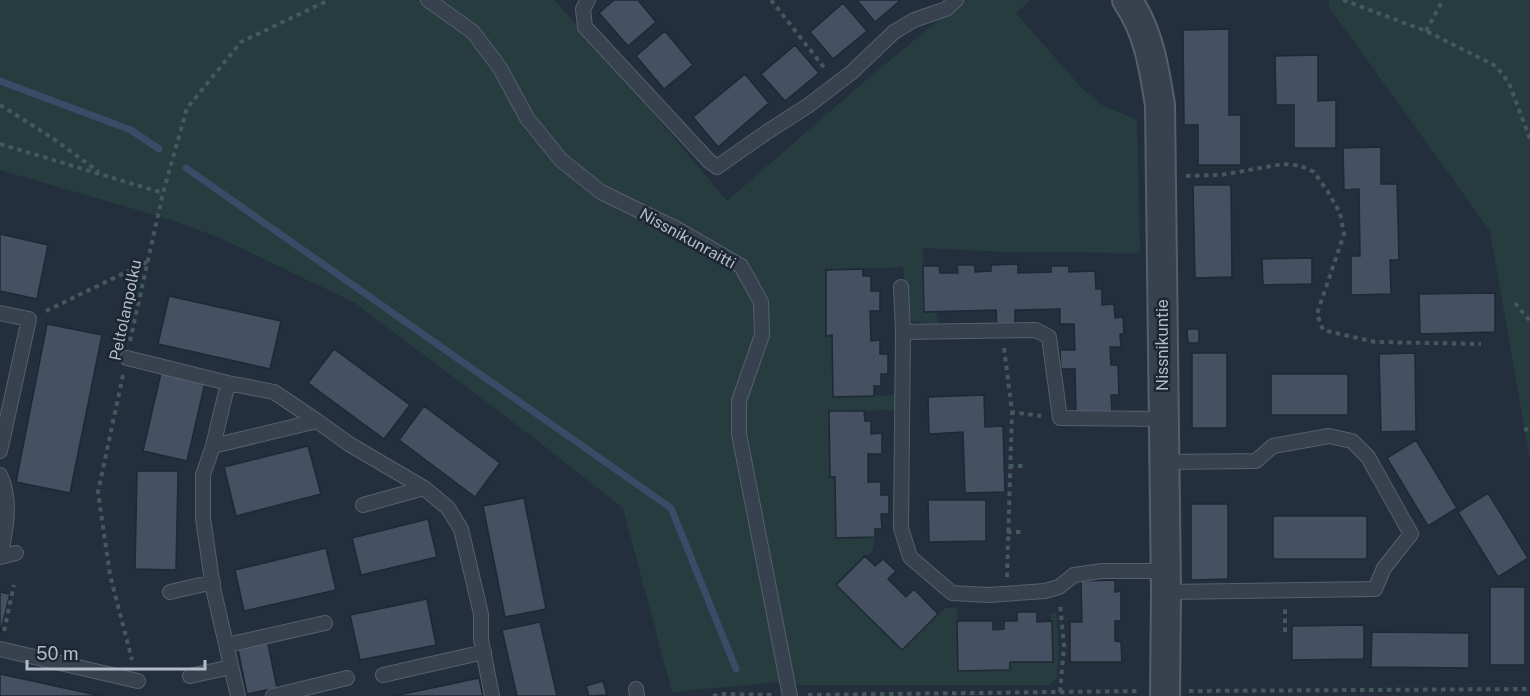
<svg xmlns="http://www.w3.org/2000/svg" width="1530" height="696" font-family="'Public Sans',sans-serif">
<rect width="100%" height="100%" fill="#242f3e"/>
<path fill="#263c3f" d="M0,0H554L621,74L727,201L872,75L963,0H1031L1016,13L1079,85L1100,104L1137,120L1140,253L1007,252L923,248L924,312H936L938,325L912,321L908,311L903,267L826,270V335H832L833,397L896,395V410L829,411L830,476L835,477L836,538L875,537L873,550L836,585L902,650L945,608H957L958,671L1010,670V662H1052L1051,613H1056L1059,645L1057,678L1049,685H799L777,682L672,692L623,508L539,442L355,303L220,238L171,220L0,170Z
M1329,0H1530V460L1490,231L1329,7Z"/>
<g fill="none" stroke-linecap="round" stroke-linejoin="round">
<path stroke="#394c67" stroke-width="7" d="M0,81L131,130L159,149
M186,168L671,508L736,669"/>
</g>
<path fill="#455162" stroke="#1f2835" stroke-width="1.5" d="M614,0H638L656,22L628,46L599,13Z
M857,0H901L875,22Z
M843,3L867,31L833,59L810,32Z
M1229,29V115H1241V165H1198V125H1184L1183,30Z
M665,31L693,65L664,89L636,56Z
M795,45L819,73L785,101L761,74Z
M1318,55V101L1336,100V148H1294V105H1276L1275,56Z
M745,74L769,103L718,147L693,117Z
M1381,147V184H1397L1399,260H1390L1391,294L1351,295V256H1360L1359,189L1344,190L1343,148Z
M1193,185H1231L1232,277L1195,278Z
M0,234L48,245L37,299L0,291Z
M1312,258V284L1263,285L1262,259Z
M1018,264V273L1051,272V266H1069V272L1095,271L1096,289H1102V305L1114,304L1115,318L1123,317L1124,334H1120L1121,347H1110L1111,365H1118L1119,395H1111L1112,412L1076,413L1075,369H1061L1060,350H1075L1074,324H1060V309L1015,310V325L997,326L996,310L924,312L923,266H939L940,273H958L957,265H975V272L991,271V265Z
M863,269V276H871V291H880V311H870L871,341L880,340V354H888V374H881V386H874V396L833,397L832,335L826,336V270Z
M1495,293V332L1420,334L1419,294Z
M169,296L281,321L270,369L158,344Z
M47,324L102,335L70,493L16,482Z
M1187,329H1199V343H1188Z
M334,349L410,405L384,439L308,383Z
M1192,353H1227V428H1192Z
M1415,353L1416,431L1381,432L1379,354Z
M161,373L205,383L187,461L143,451Z
M1271,374H1348V415H1271Z
M984,395L985,427L1003,426L1005,492L965,493L963,432L929,434L928,397Z
M424,406L500,463L475,497L399,440Z
M829,411H864L865,421H871V434L882,433V454H868V482H881V495H889V514H881L882,529H875V537L836,538L835,477H830Z
M1416,440L1457,508L1428,526L1387,458Z
M308,446L321,494L236,516L224,467Z
M137,471H178L176,570L135,569Z
M1488,493L1528,558L1498,577L1458,512Z
M524,498L546,609L505,617L483,506Z
M928,500H986V541L929,542Z
M1191,504H1228V579L1191,580Z
M1273,516H1367V559H1273Z
M428,519L437,557L361,575L352,538Z
M326,548L336,590L244,611L235,570Z
M865,556L875,566L883,559L896,571L888,579L906,597L914,589L938,614L902,650L836,585Z
M1115,580V592L1121,591V621H1115V641L1121,642L1122,662H1070V622H1082L1081,581Z
M1490,587H1525V665H1490Z
M0,592L10,594L0,634Z
M427,599L436,645L360,660L350,615Z
M1017,612H1037V622L1052,621L1053,662H1010V670L958,671L957,621H993V630L1004,629V621H1017Z
M540,622L557,696H517L502,630Z
M1364,625V659L1292,660V626Z
M1372,632L1469,633V668L1371,667Z
M267,639L277,688L247,694L237,645Z
M0,674L101,696H0Z
M479,678L483,696H394Z
M603,681L607,695L589,696L586,686Z"/>
<g fill="none" stroke-linecap="round" stroke-linejoin="round">
<g stroke="#565f6c" stroke-width="16">
<path id="service" d="M428,0L473,32L500,68L527,118L561,160L601,192L677,229L741,266L761,302L762,335L739,401V434L790,696
M588,0L583,9L585,27L709,161L717,167L767,132L809,105L852,72L894,32L914,20L946,9L956,0
M901,287L903,332
M0,313L29,319L0,451
M127,358L228,383
M1163,419L1060,418L1049,337L1036,330L903,332L901,528L910,557L952,593L988,595L1045,591L1059,587L1074,575L1102,571H1165
M213,446L228,383L274,392L317,421
M1163,462L1256,461L1273,446L1329,436L1352,441L1368,457L1411,534L1384,568L1375,589L1166,592
M0,475C12,500 6,530 0,557
M363,505L424,488
M0,557L16,553
M170,592L213,582
M227,645L325,623
M0,649L138,681
M383,675L484,652
M190,676L231,667
M636,689L637,696
M238,696L213,588L203,518V475L213,446L317,421L349,444L424,488L448,508L461,529L481,614V640L492,696
M273,696L347,678"/>
</g>
<g stroke="#565f6c" stroke-width="32">
<path id="minor" d="M1127,0C1149,32 1154,68 1160,105L1166,592L1165,696"/>
</g>
<path stroke="#44595c" stroke-width="4" stroke-dasharray="4.5 4.5" stroke-linecap="butt" d="M771,0L826,70
M1343,0L1426,31L1496,66L1509,83L1530,139
M1426,31L1443,0
M0,105L51,137L99,172
M0,144L163,193
M1186,176L1221,175L1283,164L1301,166L1314,172L1328,192L1340,213L1344,234L1317,314L1323,330L1375,342L1481,344
M1515,303L1530,321
M46,311L147,262
M130,341L163,193L187,108L241,42L329,0
M1004,348L1012,412L1041,416
M123,375L98,492L110,575L132,660
M1524,430L1530,428
M1009,466H1024
M1007,532H1022
M1007,577L1012,412
M4,631L14,585
M1285,632V608
M1189,691L1530,689
M1060,692L1064,646L1060,603
M808,695L1139,691
M713,696L724,694L773,695"/>
<use href="#service" stroke="#38414e" stroke-width="14"/>
<use href="#minor" stroke="#38414e" stroke-width="28"/>
</g>
<g text-anchor="middle" stroke-width="5" stroke-linejoin="round" paint-order="stroke">
<g font-size="16" fill="#b4bcc9" stroke="#1d2633">
<text transform="translate(688 238) rotate(29)" y="6">Nissnikunraitti</text>
<text transform="translate(125 310) rotate(-78)" y="6">Peltolanpolku</text>
<text transform="translate(1162 345) rotate(-90)" y="6">Nissnikuntie</text>
</g>
</g>
<path d="M27 660v9h178v-9" fill="none" stroke="#b4bcc9" stroke-width="3"/>
<text x="36" y="660" font-size="18" fill="#b4bcc9" stroke="#1d2633" stroke-width="4.5" paint-order="stroke">50 m</text>
</svg>
